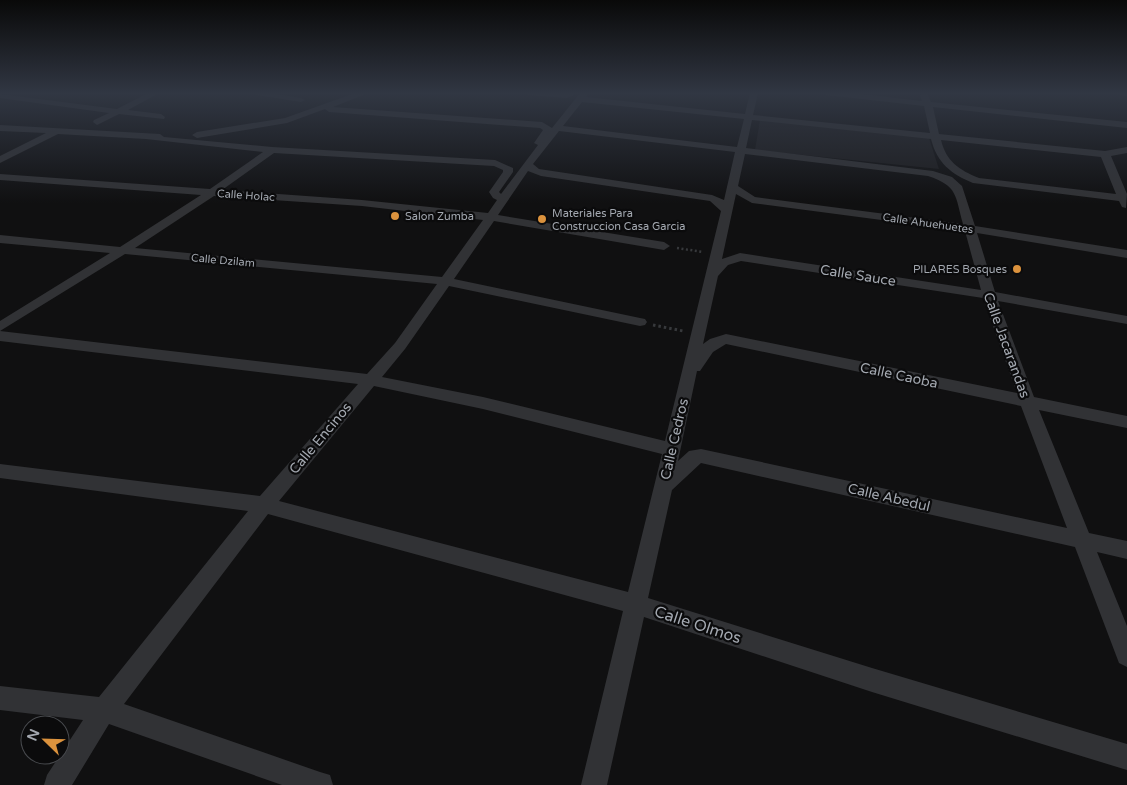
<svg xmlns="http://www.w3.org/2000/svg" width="1127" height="785" font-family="'Varela Round',sans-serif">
<rect width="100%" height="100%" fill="#101011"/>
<path fill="#1c1c1e" d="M760,120L929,138L939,169L755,150Z"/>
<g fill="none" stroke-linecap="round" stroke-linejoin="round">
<path stroke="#37393c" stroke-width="2.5" stroke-dasharray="2 2.5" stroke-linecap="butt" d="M677,248L703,252"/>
<path stroke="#37393c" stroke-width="3" stroke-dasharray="2.5 3" stroke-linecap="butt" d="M653,325L683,331"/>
<path fill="#313235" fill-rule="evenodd" d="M148,93H159L128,110L161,114L165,117L164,119L119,114L97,125L93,122L94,120L109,113L0,98V94L117,109Z
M245,93H270L301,98L305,100L301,102Z
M355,93H368L333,107L542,122L552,128L580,93H589L586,97L745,114L750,93H758L753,115L930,133L924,106L826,95L822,93H853L922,101L920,95L927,93L931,102L1127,122V128L933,107L939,134L1105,151L1127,147V153L1111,156L1127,194L1126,208L1122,207L1119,201L973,183C951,174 937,163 931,139L752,120L746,148L933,171L952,177L962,186L975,226L1127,250V258L977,233L995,292L1127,316V324L998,301L1034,397L1127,416V428L1039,410L1089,533L1127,541V559L1097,552L1127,626V667L1119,663L1075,547L701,463L672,490L648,598L872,668L1127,744V770L872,692L644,617L607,785H581L623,611L268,514L124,704L320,772L330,775L333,785H282L109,724L72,785H44L47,775L83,720L0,710V686L99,697L248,511L0,478V464L260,496L358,384L0,341V321L110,253L0,243V235L120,247L201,195L0,180V174L210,189L263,152L146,139L58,134L0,163V156L46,133L0,131V125L160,134L164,137L272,147L495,160L513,168V172L499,192L501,194L538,145L534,143L543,130L540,128L329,112L325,109L287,123L197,138L192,135L197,132L285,118ZM582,102L744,119L737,147L563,126ZM559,131L735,152L724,200L712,195L539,169L533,164ZM941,140L1101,157L1116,194L979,178C959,170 946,161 941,140ZM274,153L494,166L503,170V172L489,192L493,198L497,200L488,213L362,200L222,190ZM745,154L928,176C958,186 955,195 963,224L755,197L738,186ZM528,171L541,176L710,201L721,211L665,441L483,397L382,377L405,349L449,286L640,326L645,325L647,322L645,319L640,318L454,279L494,221L664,250L670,246L664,242L498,215ZM736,194L752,203L965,231L981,290L740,253L722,259ZM214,196L362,206L483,220L442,277L135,248ZM125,254L437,284L395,343L367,374L0,331ZM741,261L983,298L1017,393L726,334L710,339L703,344L718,276L728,265ZM726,344L1021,406L1067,528L701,449L689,451L678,461L697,371H700L713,352ZM374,386L483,409L662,454L628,592L279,501Z
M525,93H578L567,98L529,95Z
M1119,93H1127V96L1120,95Z"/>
</g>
<linearGradient id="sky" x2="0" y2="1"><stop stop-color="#090909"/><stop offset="0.46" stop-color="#313743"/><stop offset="1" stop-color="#313743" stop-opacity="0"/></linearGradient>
<rect width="1127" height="203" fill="url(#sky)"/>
<g fill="#db923d" stroke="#0b0b0c" stroke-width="2">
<circle cx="395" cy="216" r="5"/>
<circle cx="542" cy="219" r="5"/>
<circle cx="1017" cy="269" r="5"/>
</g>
<g text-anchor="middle" stroke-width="4.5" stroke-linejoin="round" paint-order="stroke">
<g font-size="11" fill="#a3a8b0" stroke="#0b0b0c">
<text transform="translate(246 195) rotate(4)" y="4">Calle Holac</text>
<text transform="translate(928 223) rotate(8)" y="4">Calle Ahuehuetes</text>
<text transform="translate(223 260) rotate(5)" y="4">Calle Dzilam</text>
</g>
<g font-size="11" fill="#a3a8b0" stroke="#0b0b0c" text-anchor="start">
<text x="552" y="217">Materiales Para<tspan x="552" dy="13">Construccion Casa Garcia</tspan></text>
<text x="405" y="220">Salon Zumba</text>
<text x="1007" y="273" text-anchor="end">PILARES Bosques</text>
</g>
<g font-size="14" fill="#a3a8b0" stroke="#0b0b0c">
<text transform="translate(858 275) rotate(9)" y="5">Calle Sauce</text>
<text transform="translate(1007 345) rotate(70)" y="5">Calle Jacarandas</text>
<text transform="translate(899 375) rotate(12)" y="5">Calle Caoba</text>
<text transform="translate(320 438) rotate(-50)" y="5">Calle Encinos</text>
<text transform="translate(674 439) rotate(-77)" y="5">Calle Cedros</text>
<text transform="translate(889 497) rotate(13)" y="5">Calle Abedul</text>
</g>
<g font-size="16" fill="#a3a8b0" stroke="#0b0b0c">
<text transform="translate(698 624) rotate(18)" y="6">Calle Olmos</text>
</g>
</g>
<g transform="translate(45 740) rotate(293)"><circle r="24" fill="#0b0b0c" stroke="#484a4e"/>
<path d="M0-4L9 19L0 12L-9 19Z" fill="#db923d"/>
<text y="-8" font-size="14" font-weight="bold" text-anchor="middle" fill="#a3a8b0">N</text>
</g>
</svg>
